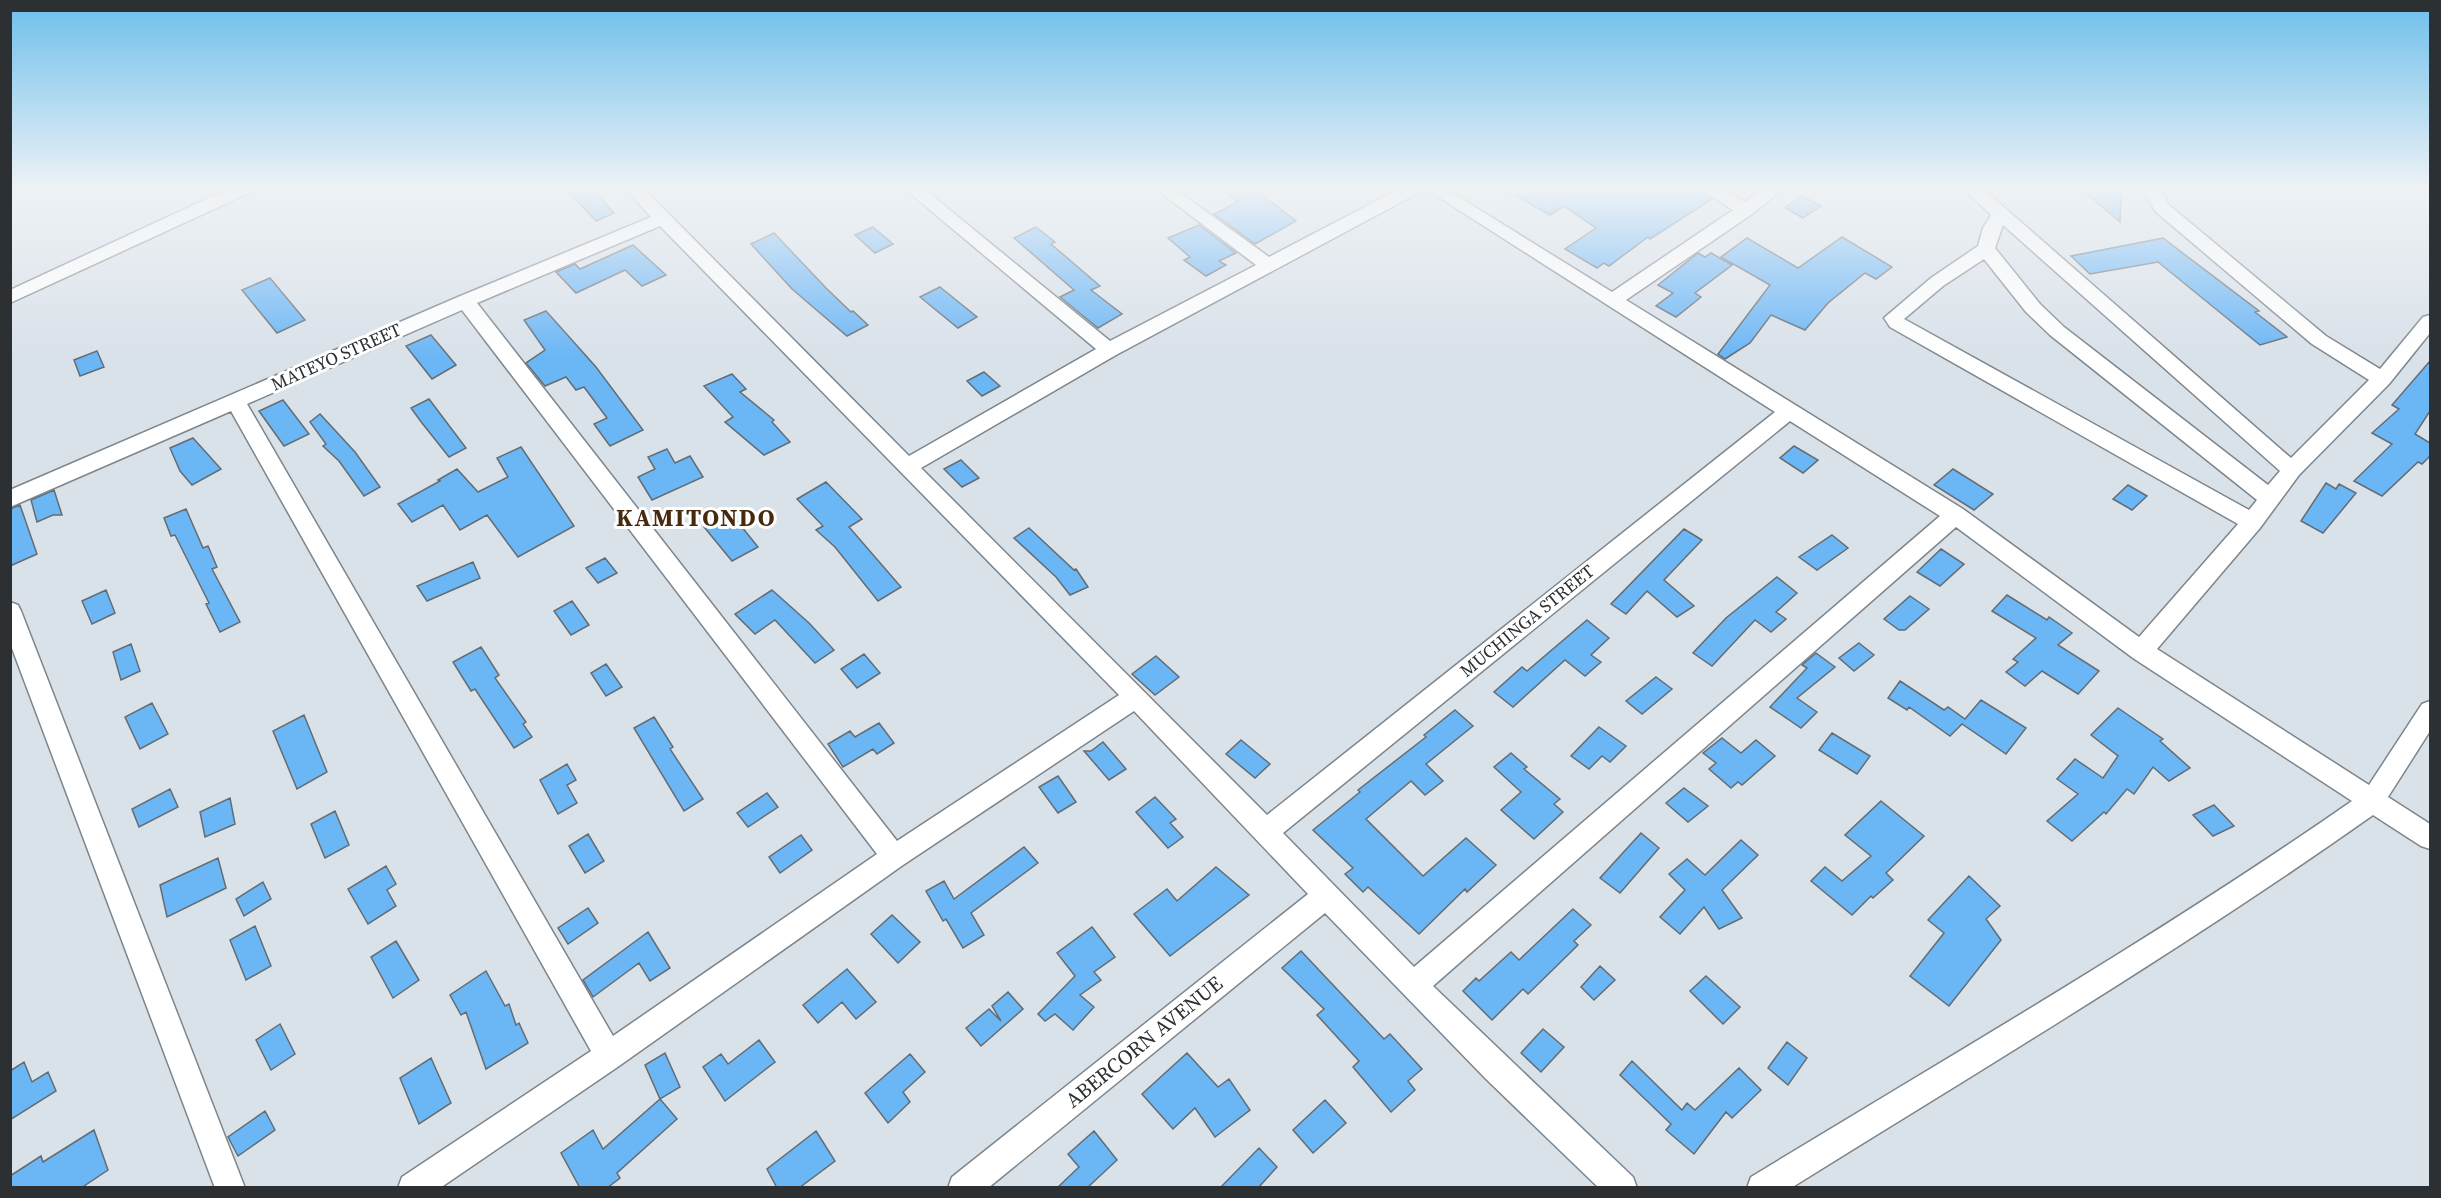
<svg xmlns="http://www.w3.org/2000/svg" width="2441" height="1198" font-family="'Source Serif 4',serif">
<rect width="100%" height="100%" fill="#d9e1e9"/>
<path fill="#6bb6f5" stroke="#646c73" stroke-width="1.5" d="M566,189H592L614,213L596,221Z
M1219,189H1254L1296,221L1255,244L1214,214L1238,202Z
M1504,189H1699L1712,199L1650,239L1648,237L1609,266L1604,263L1597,268L1565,249L1596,228L1564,206L1550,215Z
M2081,189H2121L2120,222Z
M1802,196L1821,206L1803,218L1785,208Z
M1199,225L1236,253L1219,261L1226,265L1206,276L1184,260L1190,257L1168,238Z
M873,227L893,244L875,253L855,235Z
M1036,227L1055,242L1051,244L1100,286L1091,290L1122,314L1098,328L1060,297L1074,290L1014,238Z
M774,233L826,288L851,312L853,311L868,325L847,336L792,289L751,244Z
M1842,237L1892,267L1876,279L1865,273L1828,303L1805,330L1771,315L1750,343L1725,359L1718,354L1770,285L1721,257L1747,238L1798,268Z
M2163,238L2259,311L2255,312L2287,337L2260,345L2158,262L2090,274L2071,256Z
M633,245L666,275L642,286L625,270L576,293L556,272L575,264L580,269Z
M1698,253L1705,257L1711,253L1732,265L1695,293L1701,297L1676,317L1656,306L1673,293L1658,285Z
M270,278L305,320L277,333L242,290Z
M940,287L977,317L958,328L920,297Z
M546,311L596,367L643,430L610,446L594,424L607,418L584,387L576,390L566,377L545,386L526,363L545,350L524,320Z
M431,335L456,365L432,379L406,346Z
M97,351L104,367L80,376L74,360Z
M2430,361V411L2415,434L2430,443V456L2422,464L2418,462L2382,496L2354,481L2392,444L2372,433L2399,409L2392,405Z
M984,372L1000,386L982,396L967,381Z
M732,374L746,389L740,392L774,420L772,422L790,442L764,455L725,422L733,417L704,386Z
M429,399L466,448L449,457L422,423L411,408Z
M283,400L309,434L284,446L259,411Z
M320,414L355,452L380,487L364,496L339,461L323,446L326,444L310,422Z
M193,438L221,469L192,485L180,471L170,448Z
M1794,446L1818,460L1803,473L1780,458Z
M521,447L574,526L518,557L487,515L460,530L443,505L412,522L398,504L440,481L438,480L457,469L478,492L508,477L497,458Z
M667,449L675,463L690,456L703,477L652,500L638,477L655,469L648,457Z
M961,460L979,478L962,487L944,469Z
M1953,469L1993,494L1974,510L1934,485Z
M826,482L862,519L849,527L901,587L878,601L835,547L816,530L823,526L797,499Z
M2326,483L2336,489L2339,484L2356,493L2323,533L2301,521Z
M2128,485L2147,496L2132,510L2113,499Z
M54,490L62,515H53L37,522L31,500Z
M20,505L37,554L10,566V509Z
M186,509L203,548L208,546L217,567L212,569L240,622L220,632L206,604L209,603L175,535L171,536L164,518Z
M733,516L758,547L732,561L704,527L723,517L725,521Z
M1029,528L1074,570L1076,569L1088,587L1070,595L1056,577L1014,538Z
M1684,529L1702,540L1664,580L1694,606L1677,617L1647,591L1626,614L1611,604Z
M1832,535L1848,548L1817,570L1799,557Z
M1941,549L1964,564L1940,586L1917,572Z
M605,558L617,573L598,583L586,568Z
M473,562L480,578L427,601L417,586Z
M1777,577L1797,593L1776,612L1786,619L1771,632L1755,620L1712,666L1693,653L1726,618Z
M106,590L115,613L92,624L82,601Z
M772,590L809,623L834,650L815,663L775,620L755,634L735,614Z
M2007,595L2047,620L2049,617L2072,633L2058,645L2099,671L2078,694L2042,671L2025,686L2006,672L2018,662L2013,659L2036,638L1992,611Z
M1910,596L1929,609L1905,630H1899L1884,619Z
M572,601L589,625L571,635L554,611Z
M1587,620L1609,638L1591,655L1601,662L1585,676L1565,660L1513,707L1494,692L1522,667L1527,671Z
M1859,643L1874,655L1854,671L1839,658Z
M131,644L140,671L121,680L113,652Z
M481,647L499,675L495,678L526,722L523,724L532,737L514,748L475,689L471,691L453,662Z
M1816,653L1835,667L1797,698L1817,712L1801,728L1770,707L1807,668L1802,665Z
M864,654L880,673L857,688L841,669Z
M1156,656L1179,677L1155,695L1132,674Z
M606,664L622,687L606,696L591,673Z
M1656,677L1672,689L1642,714L1626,701Z
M1900,681L1944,710L1948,707L1965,719L1981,700L2026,728L2006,754L1962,724L1950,736L1909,707L1907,710L1888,698Z
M152,703L168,734L140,749L125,717Z
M2118,708L2163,739L2160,741L2190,768L2169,781L2153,767L2134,794L2127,789L2106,814L2104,812L2072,841L2047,821L2078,794L2057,779L2075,759L2103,778L2118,756L2091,735Z
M1455,710L1473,726L1426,764L1443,781L1425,795L1411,781L1366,819L1423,876L1466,838L1496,865L1467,892L1465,889L1419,934L1368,887L1363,892L1345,874L1353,868L1313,830L1360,792L1358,790L1426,737L1424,735Z
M304,715L327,772L297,789L273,731Z
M654,717L673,747L670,749L703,799L684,811L634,728Z
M879,723L894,743L877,754L873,749L843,767L828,744L850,731L855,737Z
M1599,727L1626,746L1610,762L1602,756L1589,769L1571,756Z
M1832,733L1870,756L1857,774L1819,750Z
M1722,738L1741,753L1756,740L1775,756L1742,785L1738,782L1731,788L1709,769L1716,763L1703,753Z
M1241,740L1270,764L1255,778L1226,754Z
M1103,742L1126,769L1109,780L1084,751H1091Z
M1511,753L1527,767L1524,769L1560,799L1554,804L1563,812L1534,839L1501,810L1521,792L1494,767Z
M567,764L576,780L567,785L577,803L558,814L540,780Z
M1058,776L1076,802L1058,813L1039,787Z
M1684,788L1708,806L1688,822L1666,803Z
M170,789L178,807L139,827L132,809Z
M767,793L778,807L748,827L737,813Z
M1155,797L1176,819L1170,823L1183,837L1168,848L1136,812Z
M230,798L235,824L205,837L200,812Z
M1881,801L1924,836L1886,873L1893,880L1873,898L1871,896L1852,915L1811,881L1825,867L1842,881L1871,856L1845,835Z
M2214,805L2234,826L2213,836L2193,815Z
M335,811L349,845L325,858L311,824Z
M1641,833L1659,848L1620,893L1600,878Z
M588,834L604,861L585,873L569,846Z
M801,835L812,850L780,873L769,857Z
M1741,840L1758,855L1722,890L1742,918L1719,929L1704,907L1680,934L1660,917L1685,890L1669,874L1687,859L1705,875Z
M1024,847L1038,863L971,913L984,935L963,948L946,919L943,921L926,891L944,881L954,899Z
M218,858L226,888L167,917L160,885Z
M386,866L396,884L387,890L396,906L368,924L348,889Z
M1216,867L1249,895L1170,956L1134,914L1167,889L1177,901Z
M1969,876L2000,906L1986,919L2001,940L1949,1006L1910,976L1944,933L1928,920Z
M263,882L271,899L244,916L236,899Z
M588,908L598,923L568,944L558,928Z
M1573,909L1591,925L1574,941L1578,945L1528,994L1523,989L1492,1020L1463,991L1476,978L1479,981L1511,952L1519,960Z
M892,915L920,942L898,963L871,934Z
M255,926L271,966L246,980L230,940Z
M1092,927L1115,957L1094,972L1101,980L1080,995L1094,1007L1073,1030L1055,1014L1045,1021L1038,1014L1075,976L1057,953Z
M648,932L670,968L650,981L639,963L593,997L583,980Z
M396,941L419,980L393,998L371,957Z
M1301,951L1384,1039L1390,1034L1422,1069L1408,1081L1415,1090L1391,1112L1353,1067L1359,1061L1317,1015L1324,1009L1282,968Z
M1600,966L1615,980L1594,1000L1581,987Z
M847,969L876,1002L856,1019L842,1002L818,1023L803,1005Z
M486,971L505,1006L509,1004L516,1025L519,1023L528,1043L486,1069L466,1012L461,1015L450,995Z
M1706,976L1740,1007L1723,1024L1690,991Z
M1008,992L1023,1009L981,1046L966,1028L989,1009L1001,1021L992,1006Z
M280,1024L295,1054L271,1070L256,1040Z
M1543,1029L1564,1047L1541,1072L1521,1053Z
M759,1040L775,1062L725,1101L703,1067L721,1054L728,1064Z
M1787,1042L1807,1058L1788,1085L1768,1068Z
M665,1053L680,1087L660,1099L645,1065Z
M1187,1053L1218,1087L1229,1079L1250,1110L1215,1137L1195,1108L1173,1129L1142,1094Z
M910,1054L925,1072L903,1092L910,1102L888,1123L865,1093Z
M431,1058L451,1103L419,1124L400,1078Z
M1632,1061L1682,1110L1687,1103L1695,1110L1739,1068L1761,1090L1732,1118L1726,1112L1694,1154L1666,1130L1671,1124L1620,1075Z
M24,1062L32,1082L48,1072L56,1091L10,1120V1071Z
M660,1099L677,1119L617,1173L620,1178L607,1188H580L561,1153L593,1130L603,1149Z
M1325,1100L1346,1123L1313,1153L1293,1130Z
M265,1111L275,1130L238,1156L228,1137Z
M94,1130L108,1170L81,1188H10V1176L41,1156L43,1162Z
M816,1131L835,1161L799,1188H777L767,1169Z
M1094,1131L1117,1160L1087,1188H1057L1079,1167L1068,1154Z
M1259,1148L1277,1167L1258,1188H1220Z"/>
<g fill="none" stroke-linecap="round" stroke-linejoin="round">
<g stroke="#7d858c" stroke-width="3">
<path id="street" d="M228,189H251L249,193L10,303V290Z
M626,189H644L909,456L1096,349L905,189H924L1110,341L1256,265L1156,189H1175L1269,257L1399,189H1420L1418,193L1116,355L921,468L1267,815L1775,412L1426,189H1446L1612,292L1733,210L1701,189H1722L1745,202L1763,189H1783L1752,214L1626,300L1963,509L2139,637L2238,524L1890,327L1884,318L1931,278L1978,246L1983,228L1991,215L1964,189H1983L2291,458L2369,380L2312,344L2156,212L2143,191L2162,189L2161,191L2169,205L2326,336L2380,369L2423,317L2430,315V333L2389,384L2299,475L2260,528L2157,649L2369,785L2422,704L2430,701V731L2388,797L2430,824V849L2421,846L2373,815C2185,948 1987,1066 1791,1188H1747L1751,1177C1953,1054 2158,936 2352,801L2133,658L1956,527L1433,986L1633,1177L1637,1188H1599L1486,1079L1325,913L988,1188H948L952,1177L1308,894L1134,711L903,865L619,1066L440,1188H398L402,1177L591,1051L231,411L10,507V490L458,297L651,217ZM2003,225L2280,471L2268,485L2064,327L2040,304L1995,248ZM660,226L1119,695L897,841L477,303ZM1984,259L2026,312L2050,335L2257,500L2249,510L1904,319L1943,286ZM462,310L877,854L613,1036L247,404ZM1790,421L1940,516L1414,967L1283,833Z
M10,602L18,605L21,611L245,1188H215L10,643Z"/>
</g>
<use href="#street" fill="#fff" fill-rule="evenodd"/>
</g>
<linearGradient id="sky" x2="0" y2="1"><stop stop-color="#6dbfec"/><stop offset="0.53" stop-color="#eef2f5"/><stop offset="1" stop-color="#eef2f5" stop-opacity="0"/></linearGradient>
<rect width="2441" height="357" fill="url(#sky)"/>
<g text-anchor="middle" stroke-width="6" stroke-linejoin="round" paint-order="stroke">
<g font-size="18" fill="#2c3033" stroke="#fff">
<text transform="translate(336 357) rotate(-24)" y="6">MATEYO STREET</text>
<text transform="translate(1527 621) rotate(-39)" y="6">MUCHINGA STREET</text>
</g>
<g font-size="21" fill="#2c3033" stroke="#fff">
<text transform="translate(1144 1042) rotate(-39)" y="7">ABERCORN AVENUE</text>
</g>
<g font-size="24" font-weight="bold" letter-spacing="1.5" fill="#47290d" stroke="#fff">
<text x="696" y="526">KAMITONDO</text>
</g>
</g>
<rect width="2441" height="1198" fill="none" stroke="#2c3033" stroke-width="24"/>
</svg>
